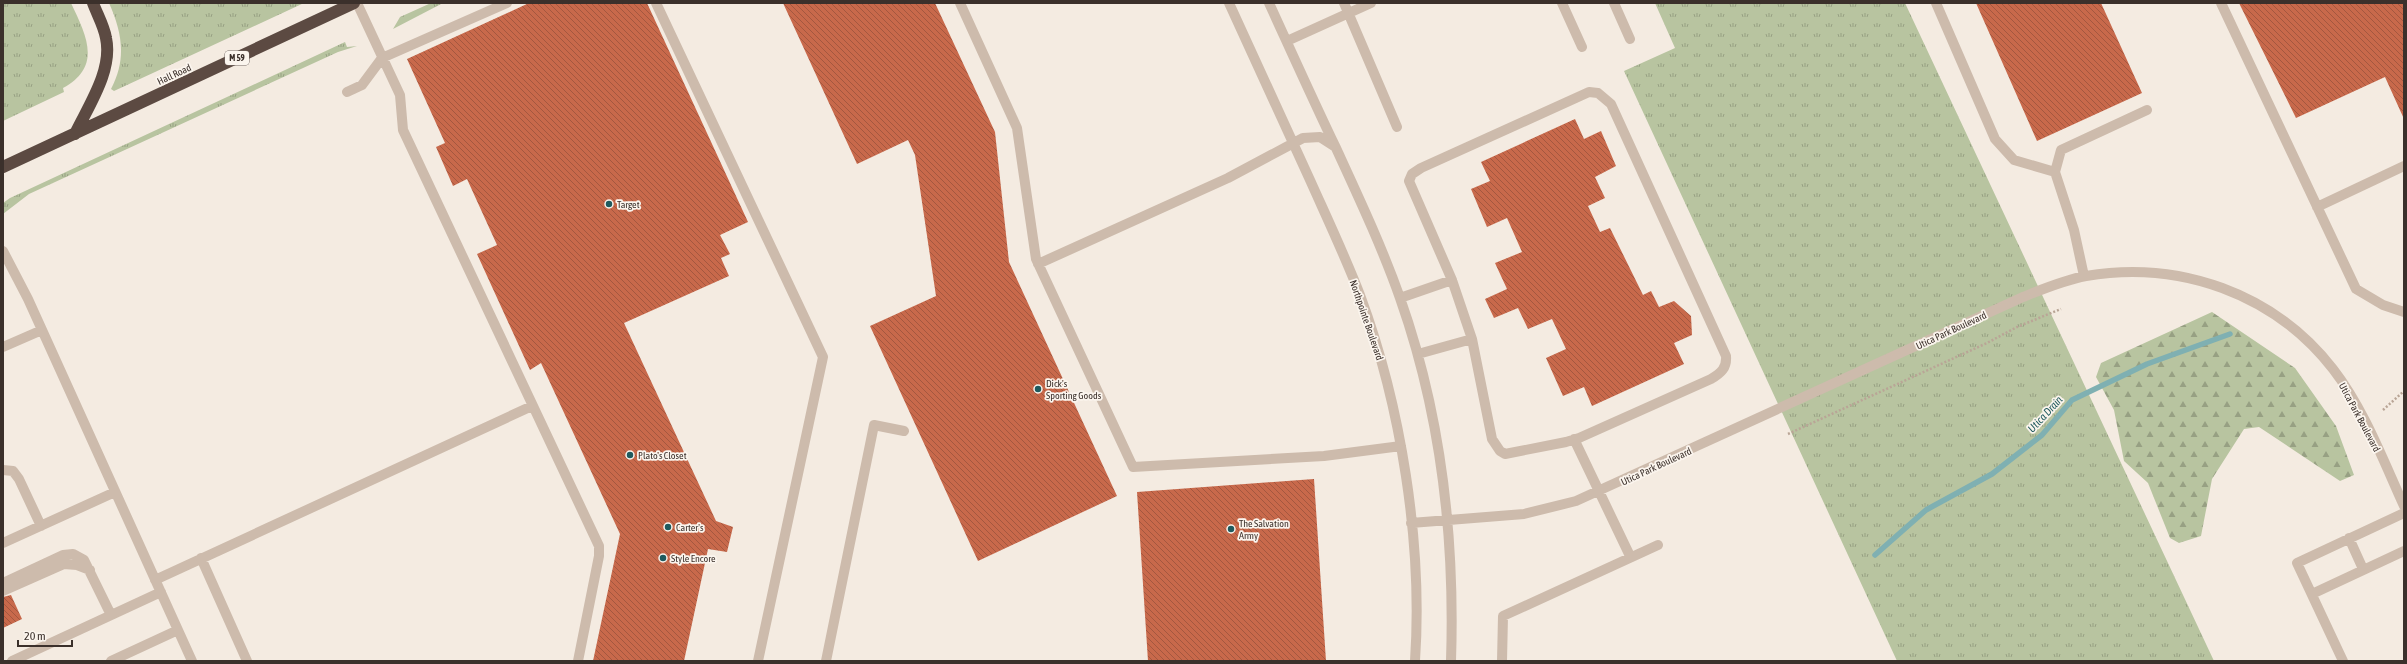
<svg xmlns="http://www.w3.org/2000/svg" width="2407" height="664" font-family="'Asap Condensed',sans-serif">
<defs>
<pattern id="grass-tufts" width="24" height="20" patternUnits="userSpaceOnUse"><rect width="24" height="20" fill="#b8c4a0"/><path d="M3 7l-1-3M5 7V3M7 7l1-3M15 17l-1-3M17 17v-4M19 17l1-3" fill="none" stroke="#97a083"/></pattern>
<pattern id="forest-firs" width="22" height="20" patternUnits="userSpaceOnUse"><rect width="22" height="20" fill="#b8c4a0"/><path d="M5 1l3.5 6h-7zM16 11l3.5 6h-7z" fill="#97a083"/></pattern>
<pattern id="building-back-hatch" width="6" height="6" patternUnits="userSpaceOnUse"><rect width="6" height="6" fill="#c8694b"/><path d="M-1 5l2 2M0 0l6 6M5-1l2 2" fill="none" stroke="#a4573f"/></pattern>
</defs>
<rect width="100%" height="100%" fill="#f4ebe1"/>
<path fill="url(#grass-tufts)" d="M3,3H71C86,35 103,66 63,88L64,92L3,121Z
M109,3H304L114,91L111,89C127,59 122,32 109,3Z
M431,3H443L393,29L400,17Z
M1655,3H1905L2214,661H1897L1624,71L1675,48Z
M345,42L347,47L357,46L338,52L29,194L3,214V203L10,198Z"/>
<path fill="url(#forest-firs)" d="M2212,312L2295,368L2336,426L2354,475L2340,481L2259,427L2244,429L2212,479L2201,536L2179,543L2170,538L2148,483L2124,461L2114,410L2096,377L2101,363Z"/>
<g fill="none" stroke-linecap="round" stroke-linejoin="round">
<path stroke="#7fb0b2" stroke-width="5.5" d="M1875,555L1926,510L1992,474L2042,435L2072,400L2147,364L2230,334"/>
</g>
<path fill="url(#building-back-hatch)" d="M529,3H647L748,222L720,235L730,254L721,258L729,276L624,323L716,521L733,527L727,552L708,549L684,661H593L620,534L541,363L530,370L477,254L497,245L467,179L453,186L436,147L445,143L407,59Z
M783,3H935L995,132L1009,262L1117,496L978,561L870,326L936,296L915,155L908,140L857,164Z
M1976,3H2101L2142,93L2037,141Z
M2239,3H2404V119L2385,77L2296,118Z
M1575,119L1584,139L1601,131L1616,166L1595,177L1605,198L1588,206L1600,232L1610,228L1643,295L1651,291L1659,307L1674,301L1691,316L1692,335L1674,343L1684,364L1592,406L1584,387L1563,396L1546,358L1566,349L1552,319L1528,329L1518,308L1494,318L1485,299L1507,289L1495,263L1522,252L1507,218L1487,227L1471,189L1490,181L1481,162Z
M1314,479L1326,661H1148L1137,492Z
M11,595L22,619L3,628V597Z"/>
<g fill="none" stroke-linecap="round" stroke-linejoin="round">
<path stroke="#b9a596" stroke-width="2.5" stroke-dasharray="2 2" stroke-linecap="butt" d="M2383,410L2404,391
M1788,434L1987,343L2017,327L2061,309"/>
<path stroke="#cdbbac" stroke-width="10" d="M357,3L400,95L403,130L599,546V556L578,661
M656,3L823,357L758,661
M960,3L1017,128L1036,259L1133,467L1324,456L1401,446
M1229,3C1256,62 1283,121 1310,180C1327,218 1345,256 1360,295C1401,406 1423,543 1415,661
M1269,3C1291,51 1313,100 1336,148C1359,198 1382,247 1400,298C1441,414 1455,539 1451,661
M1344,3L1397,127
M1562,3L1582,47
M1614,3L1630,39
M1936,3L1995,139L2014,160L2055,172L2074,230L2084,276
M2221,3L2356,289L2383,305L2404,312
M1287,41L1371,3
M347,92L362,85L382,58L507,3
M1589,92L1598,93L1611,104L1726,356C1727,368 1721,373 1711,379L1579,438L1566,442L1505,454L1500,451L1492,439L1472,339L1452,280L1409,181L1412,174L1421,168Z
M2055,172L2061,150L2147,110
M2317,207L2404,166
M3,251L28,299L192,661
M1038,264L1228,178L1303,138L1320,137L1334,146
M1400,298L1452,280
M3,347L42,330
M1418,354L1472,339
M1574,439L1630,556
M3,470L13,471L19,479L41,526
M1411,523L1524,514L1576,501L2023,297C2043,289 2064,280 2086,276C2179,260 2274,293 2333,369C2364,409 2383,460 2404,506
M2349,538L2363,569
M3,543L115,492
M201,558L247,661
M155,580L532,406
M3,583L63,555L73,554L84,560L111,615
M3,591L64,564L77,565L90,570
M2312,594L2404,551
M12,661L161,592
M111,661L178,630
M826,661L874,425L904,431
M1502,661L1503,616L1658,545
M2343,661L2297,563L2404,513"/>
<path stroke="#5c4a42" stroke-width="12" d="M75,134C89,105 113,70 106,38C104,26 97,14 93,3
M3,167L354,3"/>
</g>
<g fill="#1f5a5e" stroke="#fbf5ee" stroke-width="1.5">
<circle cx="609" cy="204" r="4"/>
<circle cx="1038" cy="389" r="4"/>
<circle cx="630" cy="455" r="4"/>
<circle cx="668" cy="527" r="4"/>
<circle cx="1231" cy="529" r="4"/>
<circle cx="663" cy="558" r="4"/>
</g>
<g text-anchor="middle" stroke-width="3.5" stroke-linejoin="round" paint-order="stroke">
<rect fill="#fbf5ee" stroke="#756b66" stroke-width="1" x="225" y="51" width="24" height="14" rx="3"/>
<g font-size="9" font-weight="bold" fill="#3b302b">
<text x="237" y="61">M 59</text>
</g>
<g font-size="10" fill="#3b302b" stroke="#fbf5ee">
<text transform="translate(174 74) rotate(-25)" y="4">Hall Road</text>
<text transform="translate(1367 320) rotate(71)" y="4">Northpointe Boulevard</text>
<text transform="translate(1951 330) rotate(-25)" y="4">Utica Park Boulevard</text>
<text transform="translate(2360 417) rotate(62)" y="4">Utica Park Boulevard</text>
<text transform="translate(1656 466) rotate(-25)" y="4">Utica Park Boulevard</text>
</g>
<g font-size="10" fill="#3b302b" stroke="#fbf5ee" text-anchor="start">
<text x="617" y="208">Target</text>
<text x="1046" y="387">Dick's<tspan x="1046" dy="12">Sporting Goods</tspan></text>
<text x="638" y="459">Plato's Closet</text>
<text x="1239" y="527">The Salvation<tspan x="1239" dy="12">Army</tspan></text>
<text x="676" y="531">Carter's</text>
<text x="671" y="562">Style Encore</text>
</g>
<g font-size="11" font-style="italic" fill="#1f5a5e" stroke="#fbf5ee">
<text transform="translate(2045 414) rotate(-47)" y="4">Utica Drain</text>
</g>
</g>
<rect width="2407" height="664" fill="none" stroke="#3b302b" stroke-width="8"/>
<path d="M18 640v6h54v-6" fill="none" stroke="#3b302b" stroke-width="2"/>
<text x="24" y="640" font-size="12" fill="#3b302b" stroke="#fbf5ee" stroke-width="3" paint-order="stroke">20 m</text>
</svg>
